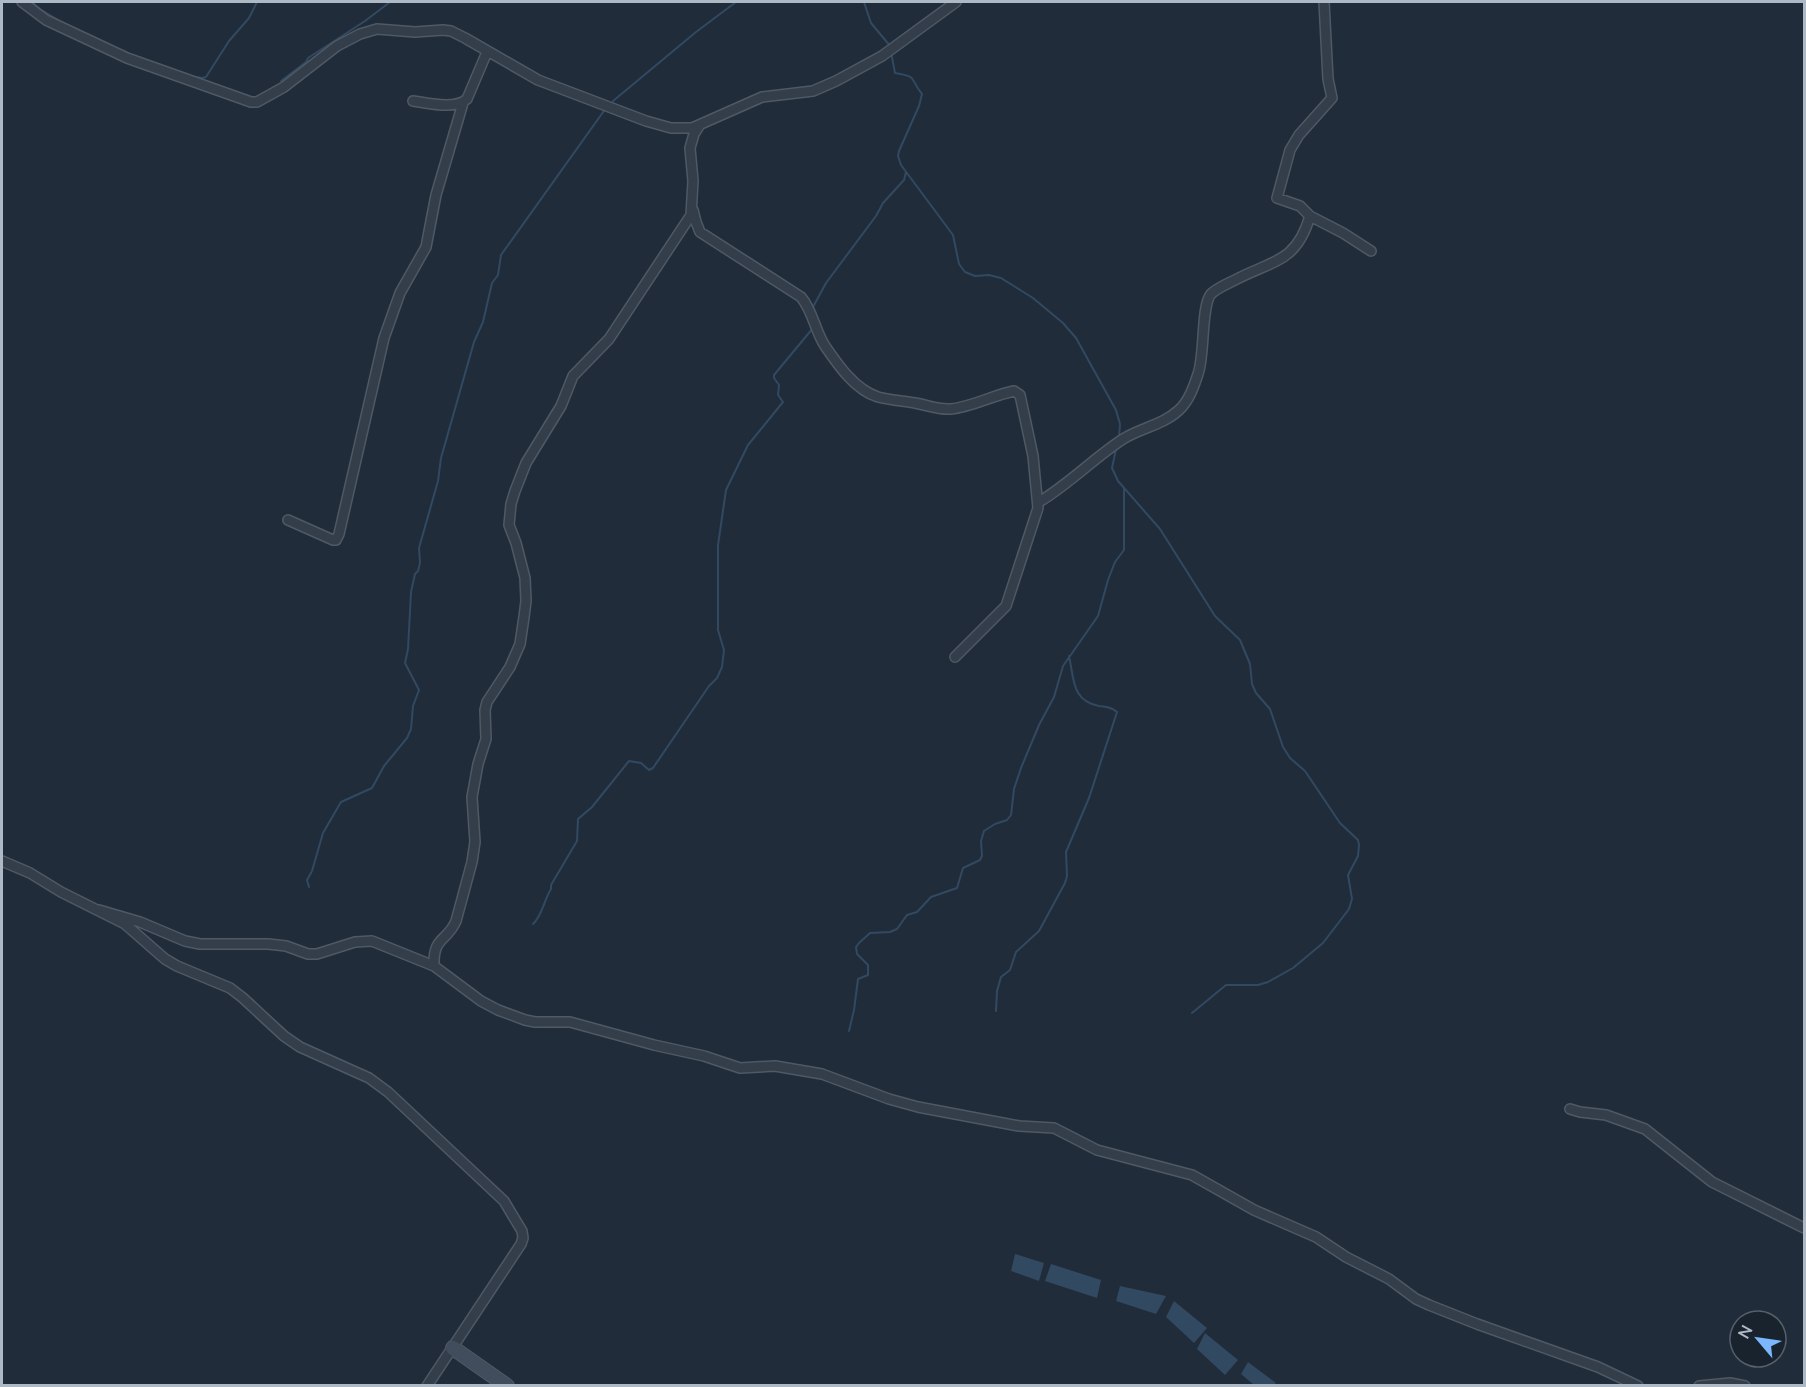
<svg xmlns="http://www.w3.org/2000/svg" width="1806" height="1387" font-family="Lato,sans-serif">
<rect width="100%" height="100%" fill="#202c3a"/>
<path fill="#324962" d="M1015,1254L1044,1263L1039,1281L1011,1271Z
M1051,1264L1101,1280L1097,1298L1045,1281Z
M1120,1286L1166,1296L1156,1314L1116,1301Z
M1174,1301L1207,1328L1194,1343L1166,1317Z
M1205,1333L1238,1360L1225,1375L1197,1349Z
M1248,1362L1276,1383L1273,1385H1254L1241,1374Z"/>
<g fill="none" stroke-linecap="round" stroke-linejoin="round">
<path stroke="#324962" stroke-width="2" d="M32,2L40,9L66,25
M864,2L871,23L891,47
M891,52L895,73C919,77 909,78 922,94L919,106L899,151L898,156L901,165L953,235L959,264L965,272L975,276L989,275L1001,278L1033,298L1063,323L1076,338L1116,410L1120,424L1119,438
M190,76L202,78L206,77L229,41L249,18L257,2
M281,81L306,62L308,58L365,21L390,2
M613,101L696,32L736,2
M813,307L826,283L876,216L883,203L904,180L906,172
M1116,449L1112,468L1118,481L1160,529L1215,616L1240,640L1250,664L1252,684L1256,693L1270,709L1283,747L1290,758L1305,771L1340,823L1358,840L1359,845L1358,856L1348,875L1352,899L1349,909L1323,943L1293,968L1268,982L1258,985H1226L1192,1013
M309,887L307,880L312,871L323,833L341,802L372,788L384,766L407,738L411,729L413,706L419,690L405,663L408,649L411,592L415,574L418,571L420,563L419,548L438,481L441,458L474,342L483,322L492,283L498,275L501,255L606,108
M533,924C542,916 544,900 551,889V885L577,841L578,819L592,807L629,761L641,763L649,770L653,768L709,686L717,678L722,667L724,650L718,630V545L726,490L748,445L783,402L778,395L779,385L774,378V375L813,328
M996,1011L997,991L1001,977L1010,970L1016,952L1039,931L1065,883L1067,876L1066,852L1089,798L1117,712C1111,707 1106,707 1099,706C1071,701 1074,677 1069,656
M849,1031L854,1010L858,979L868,975V965L857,954L856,947L859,943L870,933L890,932L897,929L907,915L917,912L931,897L957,888L963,868L980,860L982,856L981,841L984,831L995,824L1007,820L1011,815L1014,789L1021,768L1039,725L1054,697L1063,666L1098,616L1108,580L1115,562L1124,550V489"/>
<g stroke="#4e5964" stroke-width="12">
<path id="street" d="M22,2L46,20L127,58L251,102H257L284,87L337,46L360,34L377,29L415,32L443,30L451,31L465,38L538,80L646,121L671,128H692L762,97L813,91L836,81L882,56L956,2
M1324,2L1328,79L1332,98L1299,135L1290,150L1277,198L1300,206L1310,216L1343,233L1371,251
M413,101C428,103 455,110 467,99L487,52
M693,210L696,222L700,232L801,297C813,311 815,331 825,346C838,365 855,390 878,397C890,400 903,401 915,403C927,405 938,410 951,409C971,407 994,395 1014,391L1020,395L1033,456L1038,508L1006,606L955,657
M1039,502C1069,484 1094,458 1123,439C1140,428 1163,425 1179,410C1189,401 1194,386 1198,374C1205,355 1201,305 1211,294C1217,288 1227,284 1235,280C1273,260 1296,263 1310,216
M288,520L333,540H336L339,534L384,338L400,293L426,247L436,195L463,103
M2,861L30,873L61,892L125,924L165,959L177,966L230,988L243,998L284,1036L300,1047L369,1078L388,1092L504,1201L522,1231L523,1238L521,1244L427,1386
M99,910L140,922L185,941L200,944H268L286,946L308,954H317L355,942L372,941L434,966L481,1001L498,1010L525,1020L535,1022H570L654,1045L704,1056L740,1068L775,1066L822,1074L889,1099L918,1107L1019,1126L1054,1128L1097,1150L1192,1175L1254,1210L1316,1237L1346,1257L1389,1279L1416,1299L1429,1305L1477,1324L1598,1367L1638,1386
M434,966C433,936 447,942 456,921L472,862L475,842L472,797L478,764L486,739L485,710L487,702L510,667L520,644L524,617L526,601L525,578L516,543L509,525L511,504L515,491L526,463L561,406L573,376L609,339L691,215L693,181L690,148L694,134L699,126
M1570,1109L1580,1112L1606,1115L1645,1129L1712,1182L1804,1228
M1699,1386L1730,1383L1745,1386"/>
</g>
<g stroke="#4e5964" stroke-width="16">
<path id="secondary" d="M453,1348L507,1386"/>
</g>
<use href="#street" stroke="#333e4a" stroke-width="9"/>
<use href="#secondary" stroke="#414d5d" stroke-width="14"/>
</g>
<rect width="1806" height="1387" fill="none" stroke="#aeb9c6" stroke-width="6"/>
<g transform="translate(1758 1339) rotate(299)"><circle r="28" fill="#19232e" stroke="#555f6b" stroke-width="1.5"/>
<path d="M0-4.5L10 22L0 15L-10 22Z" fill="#7cb6fd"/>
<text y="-9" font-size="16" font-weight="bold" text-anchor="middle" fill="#aeb9c6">N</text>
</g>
</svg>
